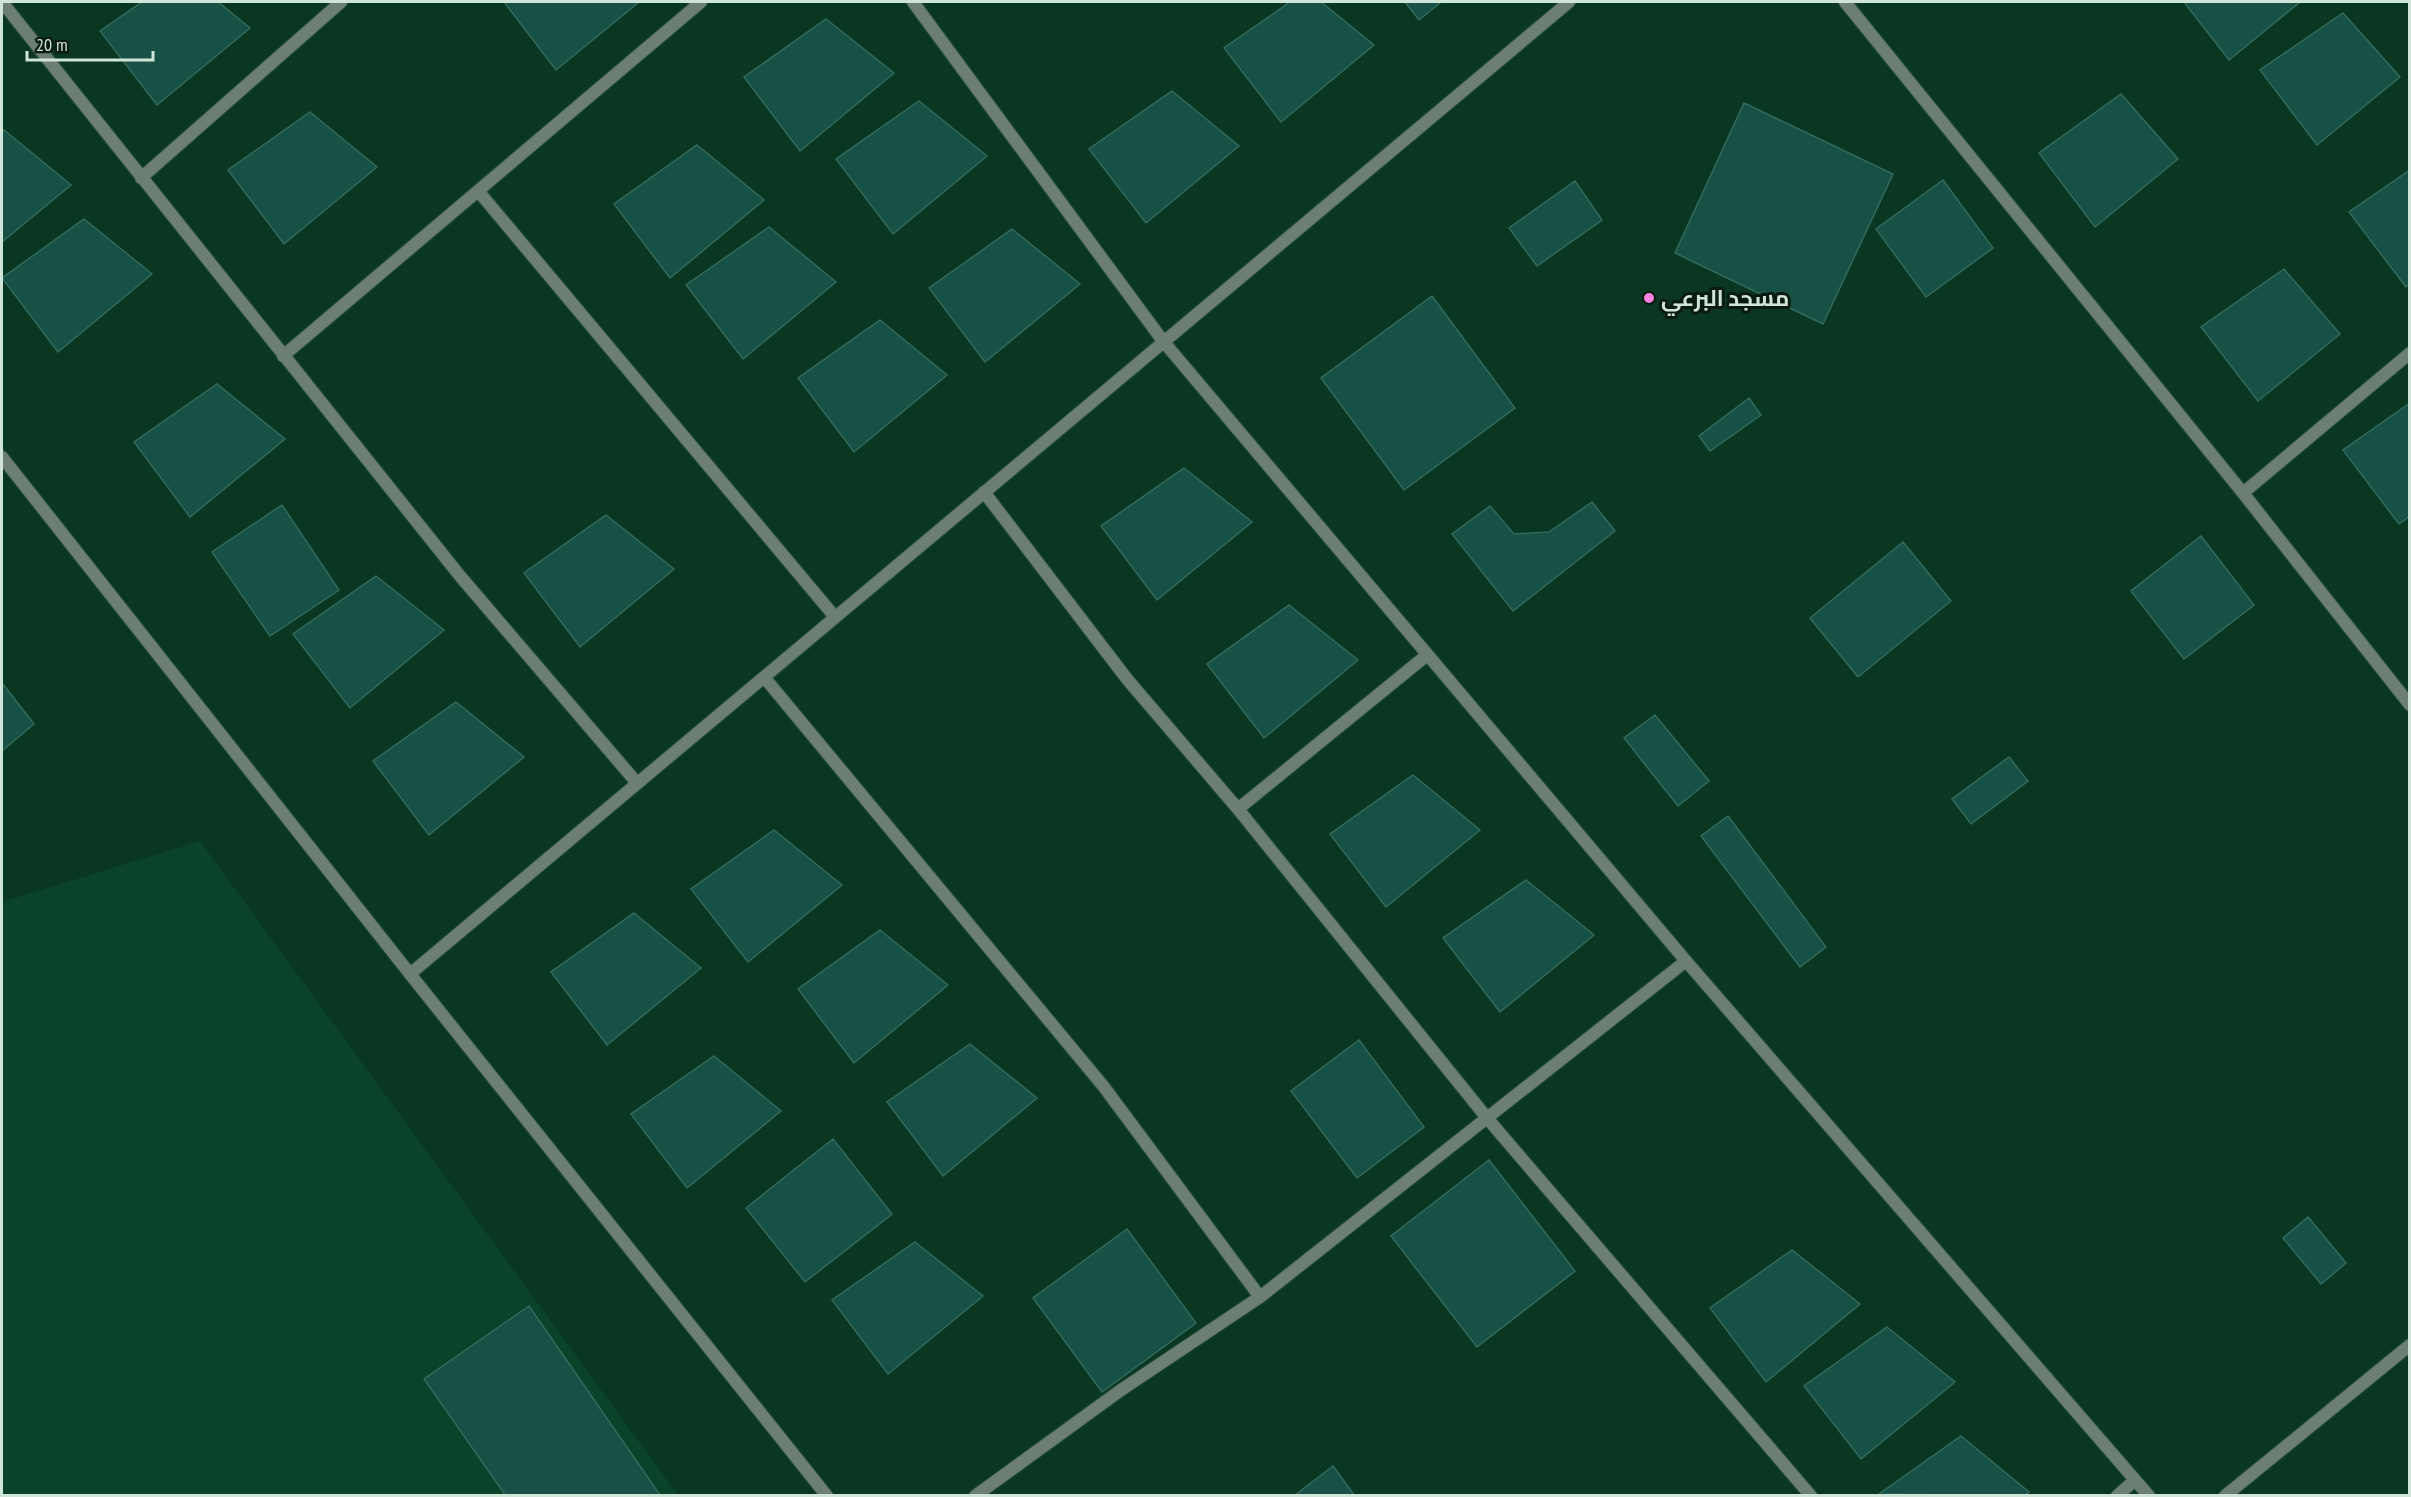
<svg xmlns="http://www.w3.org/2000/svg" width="2411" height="1497" font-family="'PT Sans Narrow',Cairo,sans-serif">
<rect width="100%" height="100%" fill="#0a3721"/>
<path fill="#0b422a" d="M200,841L678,1495L2,1496V902Z"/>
<path fill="#175045" stroke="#336a5e" stroke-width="1.5" d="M142,2H218L250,28L157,105L100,31Z
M504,2H639L556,70Z
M1290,2H1321L1374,45L1281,122L1224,48Z
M1405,2H1441L1419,20Z
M2184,2H2300L2229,60Z
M2343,13L2400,77L2317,145L2260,70Z
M826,19L894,73L800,151L744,77Z
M1172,91L1239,146L1146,223L1089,149Z
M2121,94L2178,159L2095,227L2039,153Z
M919,101L987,156L893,234L836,159Z
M1744,103L1893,174L1823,324L1675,253Z
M310,112L377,167L284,244L228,170Z
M4,130L71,185L2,242V131Z
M697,145L764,200L670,278L614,204Z
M2410,170V284L2406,287L2349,212Z
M1943,180L1993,248L1926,297L1876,229Z
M1575,181L1602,220L1537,266L1509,228Z
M84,219L152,274L58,352L2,278Z
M769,227L836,282L743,359L686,285Z
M1012,229L1080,284L985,362L929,288Z
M2284,269L2340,334L2258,401L2201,327Z
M1432,296L1515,408L1404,490L1321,378Z
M880,320L947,375L854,452L798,378Z
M217,384L285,439L190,517L134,442Z
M1749,398L1761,415L1710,451L1699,436Z
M2410,403V516L2399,524L2343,450Z
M1184,468L1252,522L1157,600L1101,526Z
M1592,502L1615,531L1513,611L1452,534L1490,506L1514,534L1549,532Z
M282,505L339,590L270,636L212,552Z
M606,515L674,569L580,647L524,573Z
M2201,536L2254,605L2184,659L2131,591Z
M1903,542L1951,601L1858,677L1810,618Z
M376,576L444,630L350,708L293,634Z
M1289,605L1358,660L1264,738L1207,664Z
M2,683L34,724L2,751Z
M456,702L524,757L429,835L373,761Z
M1655,715L1709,781L1678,806L1624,738Z
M2009,757L2028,781L1971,824L1952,799Z
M1413,775L1480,830L1386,907L1330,834Z
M1728,816L1826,947L1800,967L1701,836Z
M774,830L842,885L748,962L691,889Z
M1526,880L1594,935L1500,1012L1443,938Z
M634,913L701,968L607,1045L551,972Z
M880,930L948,985L854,1063L798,989Z
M1359,1040L1424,1127L1357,1178L1291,1091Z
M970,1044L1037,1098L943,1176L887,1102Z
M714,1056L781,1111L687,1188L631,1114Z
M833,1139L892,1214L805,1282L746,1208Z
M1489,1160L1575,1271L1477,1347L1391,1236Z
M2308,1217L2346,1263L2321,1284L2283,1238Z
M1127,1229L1196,1323L1102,1392L1033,1298Z
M915,1242L983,1296L888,1374L832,1300Z
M1792,1250L1860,1304L1766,1382L1710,1308Z
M529,1306L660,1495L659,1496H506L424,1379Z
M1887,1327L1955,1382L1861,1459L1804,1386Z
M1961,1436L2029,1492L2024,1496L1879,1494Z
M1333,1466L1355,1496H1294Z"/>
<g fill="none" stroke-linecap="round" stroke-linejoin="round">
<g stroke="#2a533e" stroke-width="14">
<path id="minor" d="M2,2L460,576L637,783
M913,2L1163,341L1686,961L2149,1496
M1845,2L2243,493L2410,705
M141,178L341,2
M479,192L835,617
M283,356L701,2
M984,492L1127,679L1238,809L1487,1118L1811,1496
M2243,493L2410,353
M764,677L1104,1087L1260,1297
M1238,809L1427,655
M410,974L1569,2
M975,1496L1121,1390L1260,1297L1686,961
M2117,1496L2135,1480
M2225,1496L2410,1345"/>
</g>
<g stroke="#2a533e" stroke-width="14">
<path id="tertiary" d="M2,457L410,974L827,1496"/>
</g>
<use href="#minor" stroke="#6d7f74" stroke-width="12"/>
<use href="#tertiary" stroke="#6d7f74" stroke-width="12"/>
</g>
<circle fill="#fe85df" stroke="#091a10" stroke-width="2" cx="1649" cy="298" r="6"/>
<g text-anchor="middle" stroke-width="6" stroke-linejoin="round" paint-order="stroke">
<g font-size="22" font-weight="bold" fill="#cfe5d7" stroke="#091a10" text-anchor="start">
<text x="1661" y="306">مسجد البرعي</text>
</g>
</g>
<rect width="2411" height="1497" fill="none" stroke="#cfe5d7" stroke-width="6"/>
<path d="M27 51v9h126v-9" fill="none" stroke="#cfe5d7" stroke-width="3"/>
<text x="36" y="51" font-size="18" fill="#cfe5d7" stroke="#091a10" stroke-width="4.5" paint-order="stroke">20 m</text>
</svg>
